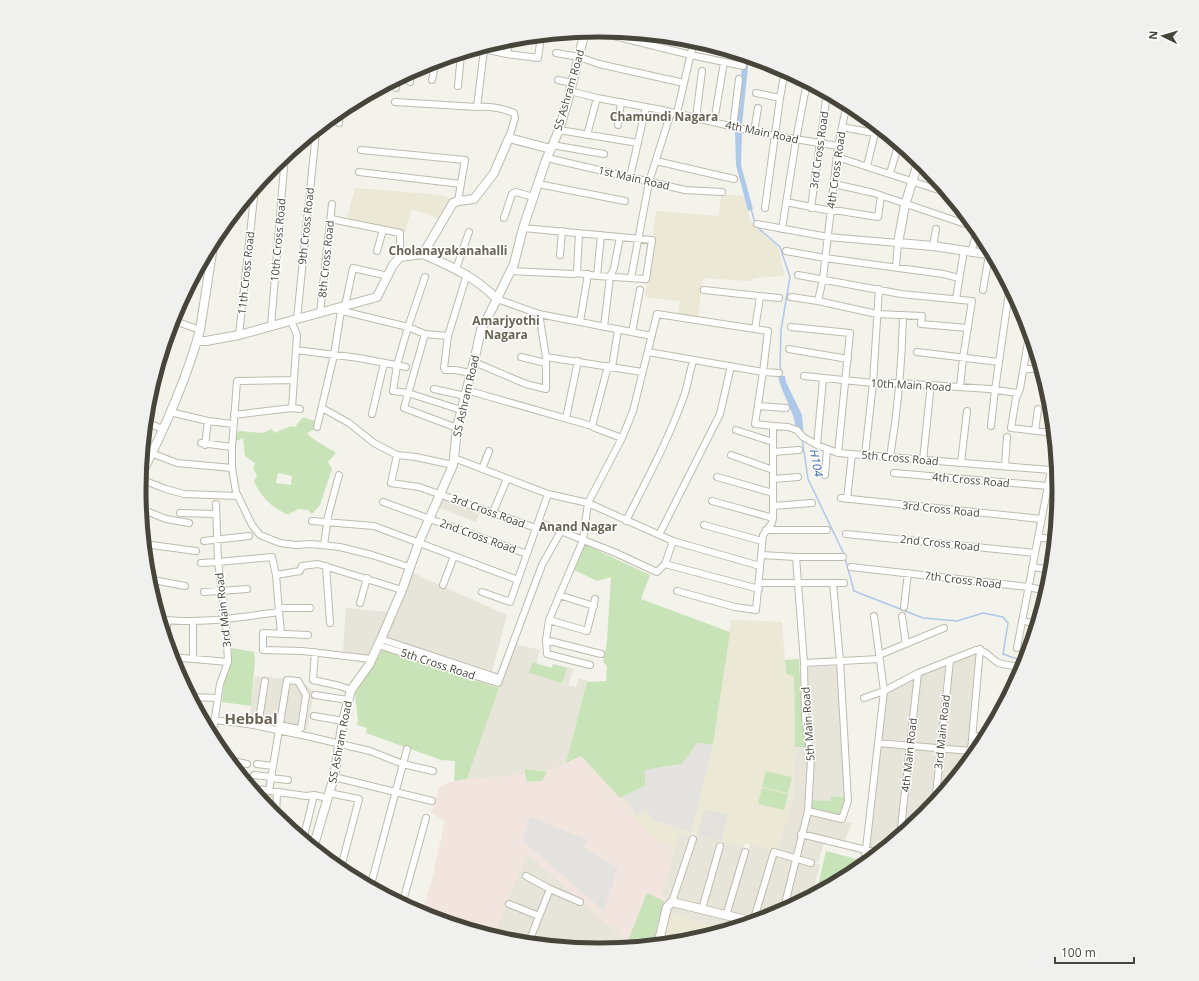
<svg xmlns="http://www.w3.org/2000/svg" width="1199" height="981" font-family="'Open Sans',sans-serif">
<rect width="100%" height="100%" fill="#f3f2eb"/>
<path fill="#e7e5d9" d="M442,497L480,511L476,522L438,507Z
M411,572L507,615L492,671L387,637Z
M346,608L388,612L369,656L343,653Z
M515,644L540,650L536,664L552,668L553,664L574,669L568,685L576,687L579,678L587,681L566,763L547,772L542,781L467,779L499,688Z
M978,651L970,749L943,746L951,661Z
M945,664L938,747L912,745L919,673Z
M838,666L845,797L832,796L831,801L812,800L813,759L808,717L806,667Z
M255,676L301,680L314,692L307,731L249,722Z
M914,680L908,741L882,739L886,693Z
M882,744L908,747L897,839L884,850L869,848Z
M795,747H807L809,761L807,801L793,856L777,852L792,802Z
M911,747L939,751L932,807L925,816L901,836Z
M943,750L969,752L968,763L937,802Z
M809,812L852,823L844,842L803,832Z
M679,832L691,836L672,899L666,900L661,896Z
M697,835L719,840L699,905L677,899Z
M802,837L824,843L818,863L796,857Z
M722,841L744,846L724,913L704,906Z
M750,844L772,849L750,920L729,914Z
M527,853L627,941L622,949L599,951L509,942L492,937Z
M774,855L795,861L779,914L758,921L755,920Z
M799,860L820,865L811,897L785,911Z
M676,904L747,925L727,931L669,912L671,906Z"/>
<path fill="#e3e1dc" d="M704,809L728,814L722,841L697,835Z"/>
<path fill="#ebe8d6" d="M355,188L442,195L452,199L440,220L425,213L411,210L405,233L347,219Z
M721,194L744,196L750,219L755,227L761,231L778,247L785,276L754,278L750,281L703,278L698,317L678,315L680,301L645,297L656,211L719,216Z
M731,620L782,622L786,674L794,676L795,747L792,802L778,851L746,843L744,846L722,841L728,814L704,809L697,835L692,833L691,836L679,833L674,850L649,834L636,820L620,798L645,787L713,745Z
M254,791L275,795L274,816Z
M669,912L727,931L689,942L661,945Z"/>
<path fill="#f2e5e0" d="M581,756L620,798L636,820L649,834L674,850L662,895L666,900L654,946L622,949L627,941L527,853L492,937L421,915L435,870L434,869L445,821L431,813L440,786L456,780L467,779L525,774L528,782L542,781L547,772Z"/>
<path fill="#c9e3b8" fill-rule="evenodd" d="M303,417L317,422L313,430L307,433C315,442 326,446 336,453L328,462L332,469L320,505L312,514L308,510L298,509L296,511L290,513L289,515C272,508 263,499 254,482L257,475L253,468L255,463L245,456L243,438L234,442L233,437L239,431L263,433L272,429L274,433L291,426L295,427ZM278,473L292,476L291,485L276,483Z
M584,544L650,575L641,599L730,632L713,745L697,743L682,764L645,770V786L620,798L581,756L566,763L587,681L589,682L606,681L607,666L603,662L607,641L611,577L597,581L572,569Z
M232,648L254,652L255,662L251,706L222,702L224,684Z
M382,650L499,688L467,779L454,781L455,761L441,760L366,733L367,728L357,725L358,720L355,694Z
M799,659L802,717L807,747H795L794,676L786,674L785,660Z
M532,662L552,668L553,664L567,668L562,683L529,673Z
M525,769L547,772L542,781L527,782L525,774Z
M766,771L792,777L788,793L762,787Z
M762,788L788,794L784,810L758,804Z
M831,796L845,797V801L840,815L811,809L812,800L831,801Z
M826,851L860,860L859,870L820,892L817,890Z
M647,893L664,901L652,946L625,948Z"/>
<path fill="#e3e2df" d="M697,743L713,745L691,833L675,827L654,820L646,809L637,815L623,797L645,786V770L682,764Z
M530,817L588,840L583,847L618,868L604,911L522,840Z"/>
<path fill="#aec8e9" d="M743,55L749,57L742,125L734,124L740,88Z
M735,130L742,131L741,165L753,209L748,211L736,165Z
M778,376H785L786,382L802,415L804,436L796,429C794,410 782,395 778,376Z"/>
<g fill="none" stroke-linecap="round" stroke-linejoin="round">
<path stroke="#aec8e9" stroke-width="1.5" d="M751,209L755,223
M756,226L780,247L790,277L781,330L780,364L781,373
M802,438L808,479L844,554L854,591L923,618L957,621L983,613L1003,617L1008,623L1003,654L1026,662"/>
<g stroke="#bebbae" stroke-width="8">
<path id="minor" d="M594,31L691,55L743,66
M569,33L585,35
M479,48L507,54L538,58L541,36
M484,50L477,107C490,106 502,108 514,113L515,118L509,138
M556,53L579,57L599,64L684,83
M507,54L510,39
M432,80L436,61
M558,80L572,83
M410,82L411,72
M458,86L461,54
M396,88L397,79
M570,91L597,98L662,110L764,134L838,146
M756,93L780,98
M395,102L477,107
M677,113L694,40
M696,118L702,71
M714,122L724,62
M339,123L340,110
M618,125L621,102
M733,127L739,79
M842,127L874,133
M559,130L638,143
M754,132L758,108
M587,135L597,98
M552,145L604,154
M361,150L465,160L458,201
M837,157L948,193
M547,158L685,190L722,192
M656,161L734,179
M867,166L877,125
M359,172L461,184
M890,173L899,143
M630,177L646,107
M538,184L625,201
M834,184L874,193L977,228
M786,202L831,211H840L878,217L881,196
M765,208L780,98L785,70
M811,208L827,93
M504,218L512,194L516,192L533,197
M331,219L400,233V257
M757,224L828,237L898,243L896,267
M782,229L796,140L807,82
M933,246L936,229
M377,251L383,230
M786,251L825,258L943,274L959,278
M971,252L978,230
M560,255L562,231
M456,269L469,232
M510,271L573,274L577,273L597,276L646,279L652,240L523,228
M577,273L579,233
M467,274L448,336L444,368L445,370H455L471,373
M798,275L901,294L972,301L963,358L960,387
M597,276L601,235
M631,278L649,182L671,112
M704,290L779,298
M983,290L989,255
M791,297L818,301L877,314L922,316L921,324L968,328
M497,299L539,314L652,336
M956,299L964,250
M818,301L823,279L838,146L847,103
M345,306L353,268L388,276
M334,309L408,327L425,277
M320,313L332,204
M539,314L546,357L642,372
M297,319L316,132
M172,320L200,330
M291,321L297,335L292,408L300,409
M177,322L185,294
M580,322L588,274
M271,326L285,155
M604,327L610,277L614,268L620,237
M791,327L850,333L838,453
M755,329L760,297
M1030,330L1020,389L1016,398L1011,428L1054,433
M632,332L640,290
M425,334L404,408L457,428
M239,335L255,188
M448,336L425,334L408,327L397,365L393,391L408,393L461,410
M789,349L848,359
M296,350L359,358L406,367
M648,352L763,372L755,424L773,426L788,427L797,430L803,437L817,445L838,453L1051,470L1017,648
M917,352L999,362
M521,357L546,363
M474,362L526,384L546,389V357
M612,367L618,330
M1024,369H1042
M804,376L873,383H899L989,389L1017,393
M293,380L237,381L232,447V468L236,492L252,525L260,535L280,543L296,545L311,544L340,547L372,555L409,567
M434,389L465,396
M466,390L592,426L595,428L622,438
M758,406L786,408
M322,408L349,423L374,443L397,455L416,457L453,465
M170,412L208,421L233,424
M372,414L384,363
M234,415L292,408
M566,418L578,361
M146,422L162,429
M592,426L608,366
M991,426L995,390L1010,285
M317,427L334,355L341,311
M736,430L773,442
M1035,431L1038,409
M201,443L232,447
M205,445L208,421
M817,445L823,379
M143,450L177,463L232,468
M773,452L799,450
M397,455L391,483L419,487L536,528
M731,455L773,470
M865,455L873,383L879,289
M890,457C898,410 902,362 903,315
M454,458L548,494L588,503L673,541L760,566
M923,460L930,393
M961,463L967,411
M1005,466L1007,437
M482,469L489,451
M894,473L1048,486
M825,475L827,449
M717,477L773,493
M140,479L166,489L184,494L238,496
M773,479L798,477
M841,498L1041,519
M847,499L852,454
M712,501L773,518
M383,502L527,554
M773,506L812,503
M141,509L166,519L189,523
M493,512L507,479
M180,513L216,514
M312,521L374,526L518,580
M626,521C647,479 670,437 685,393C688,383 690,371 693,361
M538,522L616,553L657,572L665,564L673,541
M704,525L762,541
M766,530H827
M846,534L1035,553
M659,535L720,414L731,366
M1038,537L1055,540
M204,541L249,536
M144,544L196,551
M324,545L328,516L339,475
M761,555L796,557H843
M665,564L759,589
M326,566L330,623
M851,567L1028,587L1048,591
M1032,567L1052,570
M276,575L300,571L302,566L318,564L402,590
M148,579L185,586
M759,583H844
M443,585L454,556
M677,591L735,607L756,610L763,535L772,523L773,518V426
M204,592L247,589
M482,592L510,602L548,494
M559,595L594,606
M360,603L367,578
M904,607L908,573
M279,608H310
M279,612L281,633
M902,616L906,644
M159,619C198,625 241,617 279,612L276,575L272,557L218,562L201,563
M549,620L587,631L595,599
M1022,620L1038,625
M308,635L263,633V650L302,651L371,659
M165,638L168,620
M381,639L499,678
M546,640L601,654
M378,645L498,683L542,565L561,531
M315,652L313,680L340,686L351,690
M879,655L944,628
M171,657L228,662
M193,659V621
M804,663L879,659
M590,665L547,654L546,640L549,620L583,540L588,503L622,438L633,411L657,314L768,331L763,372L779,373
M180,679H183
M315,695L348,700
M190,697L217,698
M864,698L884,691L874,616
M314,716L343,721
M214,720L248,724L311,737L370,751L403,764L433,771
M258,726L265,681
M973,736L987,737
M212,737L220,684L228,662L226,619L218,562L216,504
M878,743L971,751
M228,760L247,764
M970,762L980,649
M257,764L273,766
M254,775L271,777
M334,777L432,801
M271,778L288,780
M251,788L306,796L314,795L328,798
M269,791L287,680L298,681L306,695L301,728L299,729L279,725
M329,793L359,799L340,871
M935,804L950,660
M808,811L842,819L848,801L840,661L833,583
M276,818L277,792
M801,834L866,850L880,853
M900,837L918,673
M303,840L314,795
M864,866L884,691L918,673L976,650C985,649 990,658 997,662C1005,666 1014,665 1022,668L1023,671
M526,876L550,889L580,902
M370,888L407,749
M672,902L693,839
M509,904L539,916
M402,905L426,818
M702,909L720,846
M783,912L808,811L811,759L805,717L804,663L796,557
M726,916L745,852
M753,922L774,852L811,863
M528,944L550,889"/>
</g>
<g stroke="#bebbae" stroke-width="10">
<path id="tertiary" d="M919,160L905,205L898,243L933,246L993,255
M423,254C452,267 474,276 497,299
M197,341H206L239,335L377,297L393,265L400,257L423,254L453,203L458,201L474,199L494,173L509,138L551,149
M140,477C164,430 186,381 200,330L214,240
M313,848L334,777L343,721L351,690L369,665L381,639L402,590L419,542L453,465L454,458L457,428L475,357L481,330L490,313L514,264L523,228L546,160L559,130L568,100L585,31
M658,945L667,907L672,902L754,922"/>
</g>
<use href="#minor" stroke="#fff" stroke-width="6"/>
<use href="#tertiary" stroke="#fff" stroke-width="8"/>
</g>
<g text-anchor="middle" stroke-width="3" stroke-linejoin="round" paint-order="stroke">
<g font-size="11" fill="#474439" stroke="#fff">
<text transform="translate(569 90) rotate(-74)" y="4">SS Ashram Road</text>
<text transform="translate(762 132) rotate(12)" y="4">4th Main Road</text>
<text transform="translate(819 150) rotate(-82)" y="4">3rd Cross Road</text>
<text transform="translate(836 170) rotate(-82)" y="4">4th Cross Road</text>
<text transform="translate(634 178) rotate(13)" y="4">1st Main Road</text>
<text transform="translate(306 226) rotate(-84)" y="4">9th Cross Road</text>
<text transform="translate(278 240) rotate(-85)" y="4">10th Cross Road</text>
<text transform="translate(326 259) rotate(-84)" y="4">8th Cross Road</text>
<text transform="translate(246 273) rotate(-84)" y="4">11th Cross Road</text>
<text transform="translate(911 385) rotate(3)" y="4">10th Main Road</text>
<text transform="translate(466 396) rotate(-77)" y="4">SS Ashram Road</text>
<text transform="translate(900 458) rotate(5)" y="4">5th Cross Road</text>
<text transform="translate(971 480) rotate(5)" y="4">4th Cross Road</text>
<text transform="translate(941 509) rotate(6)" y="4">3rd Cross Road</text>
<text transform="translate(488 511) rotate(20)" y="4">3rd Cross Road</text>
<text transform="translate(478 536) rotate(20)" y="4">2nd Cross Road</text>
<text transform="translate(940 543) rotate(6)" y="4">2nd Cross Road</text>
<text transform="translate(963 580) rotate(7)" y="4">7th Cross Road</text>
<text transform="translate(223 610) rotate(-96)" y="4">3rd Main Road</text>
<text transform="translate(438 664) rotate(18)" y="4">5th Cross Road</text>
<text transform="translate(808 724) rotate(-94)" y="4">5th Main Road</text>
<text transform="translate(942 732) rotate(-84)" y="4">3rd Main Road</text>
<text transform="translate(340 742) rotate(-79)" y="4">SS Ashram Road</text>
<text transform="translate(909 755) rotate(-84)" y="4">4th Main Road</text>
</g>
<g font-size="12" font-weight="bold" fill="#686352" stroke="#fff">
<text x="664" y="121">Chamundi Nagara</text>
<text x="448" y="255">Cholanayakanahalli</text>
<text x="506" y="325">Amarjyothi<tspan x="506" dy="14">Nagara</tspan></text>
<text x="578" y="531">Anand Nagar</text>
</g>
<g font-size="12" font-style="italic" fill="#3e6aa7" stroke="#fff">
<text transform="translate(816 463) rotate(79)" y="4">H104</text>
</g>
<g font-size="15" font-weight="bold" fill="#686352" stroke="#fff">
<text x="251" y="724">Hebbal</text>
</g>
</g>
<path d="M0 0H1199V981H0ZM146 490a453 453 0 1 1 906 0a453 453 0 1 1-906 0Z" fill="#f0f0ef" fill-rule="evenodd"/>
<path fill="none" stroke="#474439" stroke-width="5" d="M146 490a453 453 0 1 1 906 0a453 453 0 1 1-906 0Z"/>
<g transform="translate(1163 36) rotate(275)" stroke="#ffffff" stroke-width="3" paint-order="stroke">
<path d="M0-3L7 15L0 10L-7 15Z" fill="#474439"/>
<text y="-6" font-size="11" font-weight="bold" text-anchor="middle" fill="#474439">N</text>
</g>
<path d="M1055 957v6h79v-6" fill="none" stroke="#474439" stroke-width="2"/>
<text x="1061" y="957" font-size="12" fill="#474439" stroke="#ffffff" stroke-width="3" paint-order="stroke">100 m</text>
</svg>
